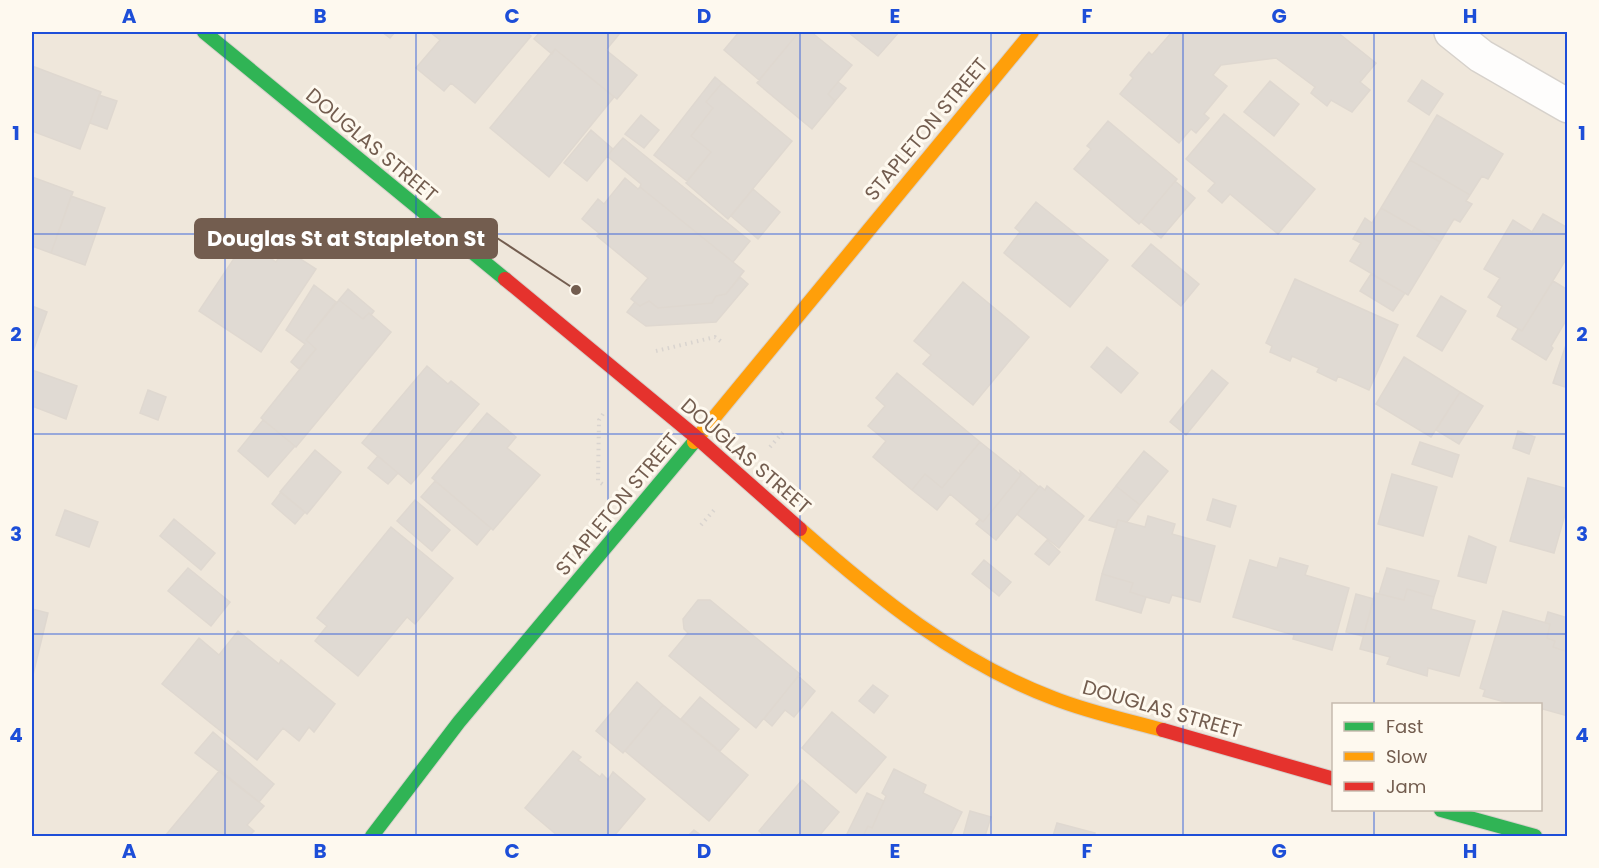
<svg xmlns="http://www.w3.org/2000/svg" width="1599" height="868" font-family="Poppins,sans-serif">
<rect width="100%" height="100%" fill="#f7f4ed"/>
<path fill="#efe7db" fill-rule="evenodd" d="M32,32H1567V836H32ZM1334,704H1540V810H1334Z"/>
<path fill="#e0dad3" stroke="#dfd8d0" stroke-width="1.5" d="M382,32H395L390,38Z
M430,32H526L531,36L475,103L451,83L444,91L416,68L440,40Z
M540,32H621L606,50L637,75L617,99L555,49L552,54L534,39Z
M739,32H799L759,80L724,50Z
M799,32H811L852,65L828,94L835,101L812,129L757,83Z
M848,32H899L878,56Z
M1172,32H1337L1376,63L1360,82L1370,90L1352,112L1331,100L1327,106L1311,93L1315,87L1276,58L1221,65L1213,75L1227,86L1204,114L1209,118L1196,133L1191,129L1179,143L1120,94L1133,78L1130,75L1149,52L1152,55Z
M555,49L614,97L549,177L490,128Z
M32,66L101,92L80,149L32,131Z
M715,77L722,83L706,102L713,108L691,136L711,152L687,181L654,155Z
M1422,80L1443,94L1429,115L1408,101Z
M1270,81L1299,104L1274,136L1244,112Z
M838,82L846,88L835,101L828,94Z
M722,83L792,141L728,219L686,183L711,152L691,136L713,108L706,102Z
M99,95L117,101L107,129L90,123Z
M1224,114L1315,189L1278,234L1230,194L1222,203L1208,191L1215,183L1186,159Z
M641,115L659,130L644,148L625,134Z
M1437,115L1503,154L1488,179L1482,176L1470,195L1410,160Z
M1108,121L1177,179L1139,224L1074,169L1091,149L1087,146Z
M591,130L613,149L587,181L564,163Z
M623,138L750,241L733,262L640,187L641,184L607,156Z
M1410,160L1470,195L1466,201L1472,204L1460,222L1454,219L1440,242L1381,208Z
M32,177L73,192L51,253L32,246Z
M625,178L638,189L640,187L744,271L726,294L716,296L712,303L658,308L649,301L640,306L631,299L648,278L597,236L600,234L582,219L598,199L604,204Z
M1175,181L1195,198L1161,238L1141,222Z
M753,189L780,212L758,239L731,216Z
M71,196L105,208L85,265L51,253Z
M1036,202L1108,260L1070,307L1004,253L1020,232L1015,228Z
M1381,208L1440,242L1408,295L1350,261L1361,243L1353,239L1365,218L1372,223Z
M1543,214L1568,228V256L1522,331L1497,316L1502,306L1488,297L1500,278L1484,269L1513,220L1532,232Z
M245,242L276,262L285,249L316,269L261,352L199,311Z
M1151,244L1199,284L1181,306L1132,266Z
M1371,274L1405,293L1393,311L1360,291Z
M740,277L748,284L716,322L646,326L627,312L635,302L640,306L649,301L658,308L712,303L716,296L726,294Z
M1295,279L1398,325L1369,390L1338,376L1336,381L1317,372L1319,368L1292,356L1290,361L1270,352L1272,346L1266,343Z
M1553,281L1568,290V317L1551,346L1553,348L1546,360L1512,339L1518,329L1522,331Z
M963,282L1029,337L973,405L923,364L931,355L914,341Z
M314,285L336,302L306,340L316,349L299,369L291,362L305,344L286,330Z
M348,289L374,311L371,315L369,313L363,319L339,300Z
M1441,296L1466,311L1442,351L1417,336Z
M339,300L363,319L369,313L391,332L296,447L261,418L316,349L306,340Z
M32,306L47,312L32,354Z
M1568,339V388L1553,383Z
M1107,347L1138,373L1121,393L1091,367Z
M1404,357L1460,392L1431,437L1376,404Z
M427,366L448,384L451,381L479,404L411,484L362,443Z
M32,370L77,386L66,419L32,406Z
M1212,370L1228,383L1186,435L1170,422Z
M897,373L980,442L942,488L925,474L912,490L873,457L886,441L868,426L885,406L876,398Z
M148,390L166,397L158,420L140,413Z
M1460,392L1483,406L1459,444L1436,430Z
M487,413L516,437L507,448L540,475L493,530L432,478Z
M263,420L295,446L268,477L238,451Z
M1518,431L1535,437L1529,454L1513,448Z
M980,442L1021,475L983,522L950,494L937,510L912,490L925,474L942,488Z
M1420,442L1459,455L1452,477L1412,464Z
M315,450L341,472L307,514L280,492Z
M1144,451L1168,471L1140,505L1116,486Z
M378,456L398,473L388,484L368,468Z
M1020,471L1039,487L996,540L976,524L980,519L983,522L1021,475Z
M1392,474L1437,487L1423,536L1378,524Z
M1528,478L1568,489V504L1554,553L1510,541Z
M435,481L491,528L477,545L421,497Z
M1040,486L1045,490L1047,486L1084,516L1059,548L1017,514Z
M1116,486L1140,505L1127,522L1118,520L1116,528L1089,520Z
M281,492L305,512L295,524L272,504Z
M1213,499L1236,506L1230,527L1207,520Z
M415,500L450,530L432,551L397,521Z
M65,510L98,522L89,547L56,535Z
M1148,516L1175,524L1172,534L1215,546L1200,602L1172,595L1169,603L1146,597L1130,592L1133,583L1102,574L1118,520L1145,527Z
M174,519L215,553L201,570L160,536Z
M391,527L453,578L415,624L407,617L358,676L315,641L327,626L317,618Z
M1469,536L1496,547L1486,583L1458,576Z
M1047,540L1060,552L1049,565L1035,554Z
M1280,558L1308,566L1305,575L1349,588L1332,650L1293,639L1294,635L1233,617L1250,560L1277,568Z
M984,560L1011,582L999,596L972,574Z
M188,568L230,602L211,626L168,591Z
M1387,568L1439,581L1434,597L1407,589L1404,600L1379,594Z
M1102,574L1133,583L1130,592L1146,597L1141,613L1096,600Z
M1407,589L1434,597L1431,609L1475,621L1459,676L1428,668L1427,676L1387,664L1390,657L1360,649L1375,593L1404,600Z
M1356,594L1374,599L1363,636L1346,632Z
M698,600H710L800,674L756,728L669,656L688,633L684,629L683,619Z
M32,609L48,613L32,679Z
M1503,611L1550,624L1547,638L1555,641L1553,647L1568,652V716L1543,709L1540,713V704H1512L1483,696L1485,690L1480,688Z
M1548,612L1568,618V652L1553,647L1555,641L1547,638L1550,624L1545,623Z
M238,631L279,664L281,660L335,704L314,732L309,727L299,741L283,728L257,760L162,684L199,638L219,655Z
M798,676L815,691L794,717L785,710L772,726L764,719Z
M637,682L663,705L623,753L596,731Z
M873,685L888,696L874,713L859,701Z
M700,697L739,729L720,751L681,719Z
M663,705L748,775L709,821L625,751Z
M832,712L886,757L856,793L802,748Z
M213,732L274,784L259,802L195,753Z
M573,751L581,757L578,760L600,777L602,774L608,780L613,772L645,799L614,836H558L525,808Z
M894,769L926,785L923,793L962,812L950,836H863L868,826L872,828L884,801L886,796L882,793Z
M220,770L264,806L247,825L254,831L249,836H165Z
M802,780L839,812L819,836H765L759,831Z
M867,793L884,801L872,828L868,826L863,836H846Z
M970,811L991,817L985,836H963Z
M1057,823L1095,833L1094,836H1053Z
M694,830L702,836H688Z"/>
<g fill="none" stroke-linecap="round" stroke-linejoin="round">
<g stroke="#d6d1cb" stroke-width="36">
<path id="street" d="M1451,32L1481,56L1568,106"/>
</g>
<g stroke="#d7d1cb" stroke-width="16">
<path id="fast" d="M204,32L505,279
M1441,810L1535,836
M372,836L459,722L694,442"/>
</g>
<g stroke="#d7d1cb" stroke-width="16">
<path id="slow" d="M694,442L1032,32
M800,529C876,596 957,662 1053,698C1088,712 1126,720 1163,730"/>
</g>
<g stroke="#d7d1cb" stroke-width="16">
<path id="jam" d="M505,279L696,437L800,529
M1163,730L1334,779"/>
</g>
<path stroke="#d9d4cf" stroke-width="4" stroke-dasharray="1.5 4.5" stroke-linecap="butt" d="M656,351L715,337L723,343
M603,414L599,420L598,481L605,486
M770,447L785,430
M701,525L715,509"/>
<use href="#street" stroke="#fefdfc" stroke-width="33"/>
<use href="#fast" stroke="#30b455" stroke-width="14"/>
<use href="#slow" stroke="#ff9f0a" stroke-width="14"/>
<use href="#jam" stroke="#e5322d" stroke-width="14"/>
</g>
<path fill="none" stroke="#1d4ed8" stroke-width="1.5" stroke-opacity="0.55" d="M225,32V836M416,32V836M608,32V836M800,32V836M991,32V836M1183,32V836M1374,32V704M32,234H1568M32,434H1568M32,634H1568M1374,810V836"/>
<g text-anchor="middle" stroke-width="6" stroke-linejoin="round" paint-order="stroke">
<g font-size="20" fill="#735d4f" stroke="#fef9ef">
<text transform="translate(926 129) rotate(-50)" y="7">STAPLETON STREET</text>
<text transform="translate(372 145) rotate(40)" y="7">DOUGLAS STREET</text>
<text transform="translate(746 456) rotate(41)" y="7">DOUGLAS STREET</text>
<text transform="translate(617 504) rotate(-50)" y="7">STAPLETON STREET</text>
<text transform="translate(1162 709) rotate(16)" y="7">DOUGLAS STREET</text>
</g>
</g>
<path fill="none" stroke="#735d4f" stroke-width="2" d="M576 290L497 238"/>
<circle fill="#735d4f" stroke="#fef9ef" stroke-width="2" cx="576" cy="290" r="6"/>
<rect fill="#735d4f" stroke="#735d4f" stroke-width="2" x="195" y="219" width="302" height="39" rx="6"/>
<g font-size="21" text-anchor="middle" font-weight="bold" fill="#fff">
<text x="346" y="246">Douglas St at Stapleton St</text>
</g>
<rect width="1599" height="868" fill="none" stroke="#fef9ef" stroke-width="66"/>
<rect x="1332" y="703" width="210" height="108" fill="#fef9ef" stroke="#c6bbaf" stroke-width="1.5"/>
<rect x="1344" y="722" width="30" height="9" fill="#30b455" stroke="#c6bbaf" stroke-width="1.5"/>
<text x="1386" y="733" font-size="18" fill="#735d4f">Fast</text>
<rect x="1344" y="752" width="30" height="9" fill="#ff9f0a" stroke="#c6bbaf" stroke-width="1.5"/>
<text x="1386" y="763" font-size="18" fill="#735d4f">Slow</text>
<rect x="1344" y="782" width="30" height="9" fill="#e5322d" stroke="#c6bbaf" stroke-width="1.5"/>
<text x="1386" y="793" font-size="18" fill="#735d4f">Jam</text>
<rect x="33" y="33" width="1533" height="802" fill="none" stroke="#1d4ed8" stroke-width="2"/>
<g font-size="20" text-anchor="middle" font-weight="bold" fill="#1d4ed8">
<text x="129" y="23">A</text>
<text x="320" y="23">B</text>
<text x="512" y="23">C</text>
<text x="704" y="23">D</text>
<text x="895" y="23">E</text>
<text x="1087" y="23">F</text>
<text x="1279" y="23">G</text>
<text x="1470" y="23">H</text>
<text x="16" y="140">1</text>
<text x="1582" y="140">1</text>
<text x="16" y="341">2</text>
<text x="1582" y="341">2</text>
<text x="16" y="541">3</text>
<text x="1582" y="541">3</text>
<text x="16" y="742">4</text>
<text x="1582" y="742">4</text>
<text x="129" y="858">A</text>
<text x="320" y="858">B</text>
<text x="512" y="858">C</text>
<text x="704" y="858">D</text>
<text x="895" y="858">E</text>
<text x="1087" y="858">F</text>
<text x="1279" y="858">G</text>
<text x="1470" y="858">H</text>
</g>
</svg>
